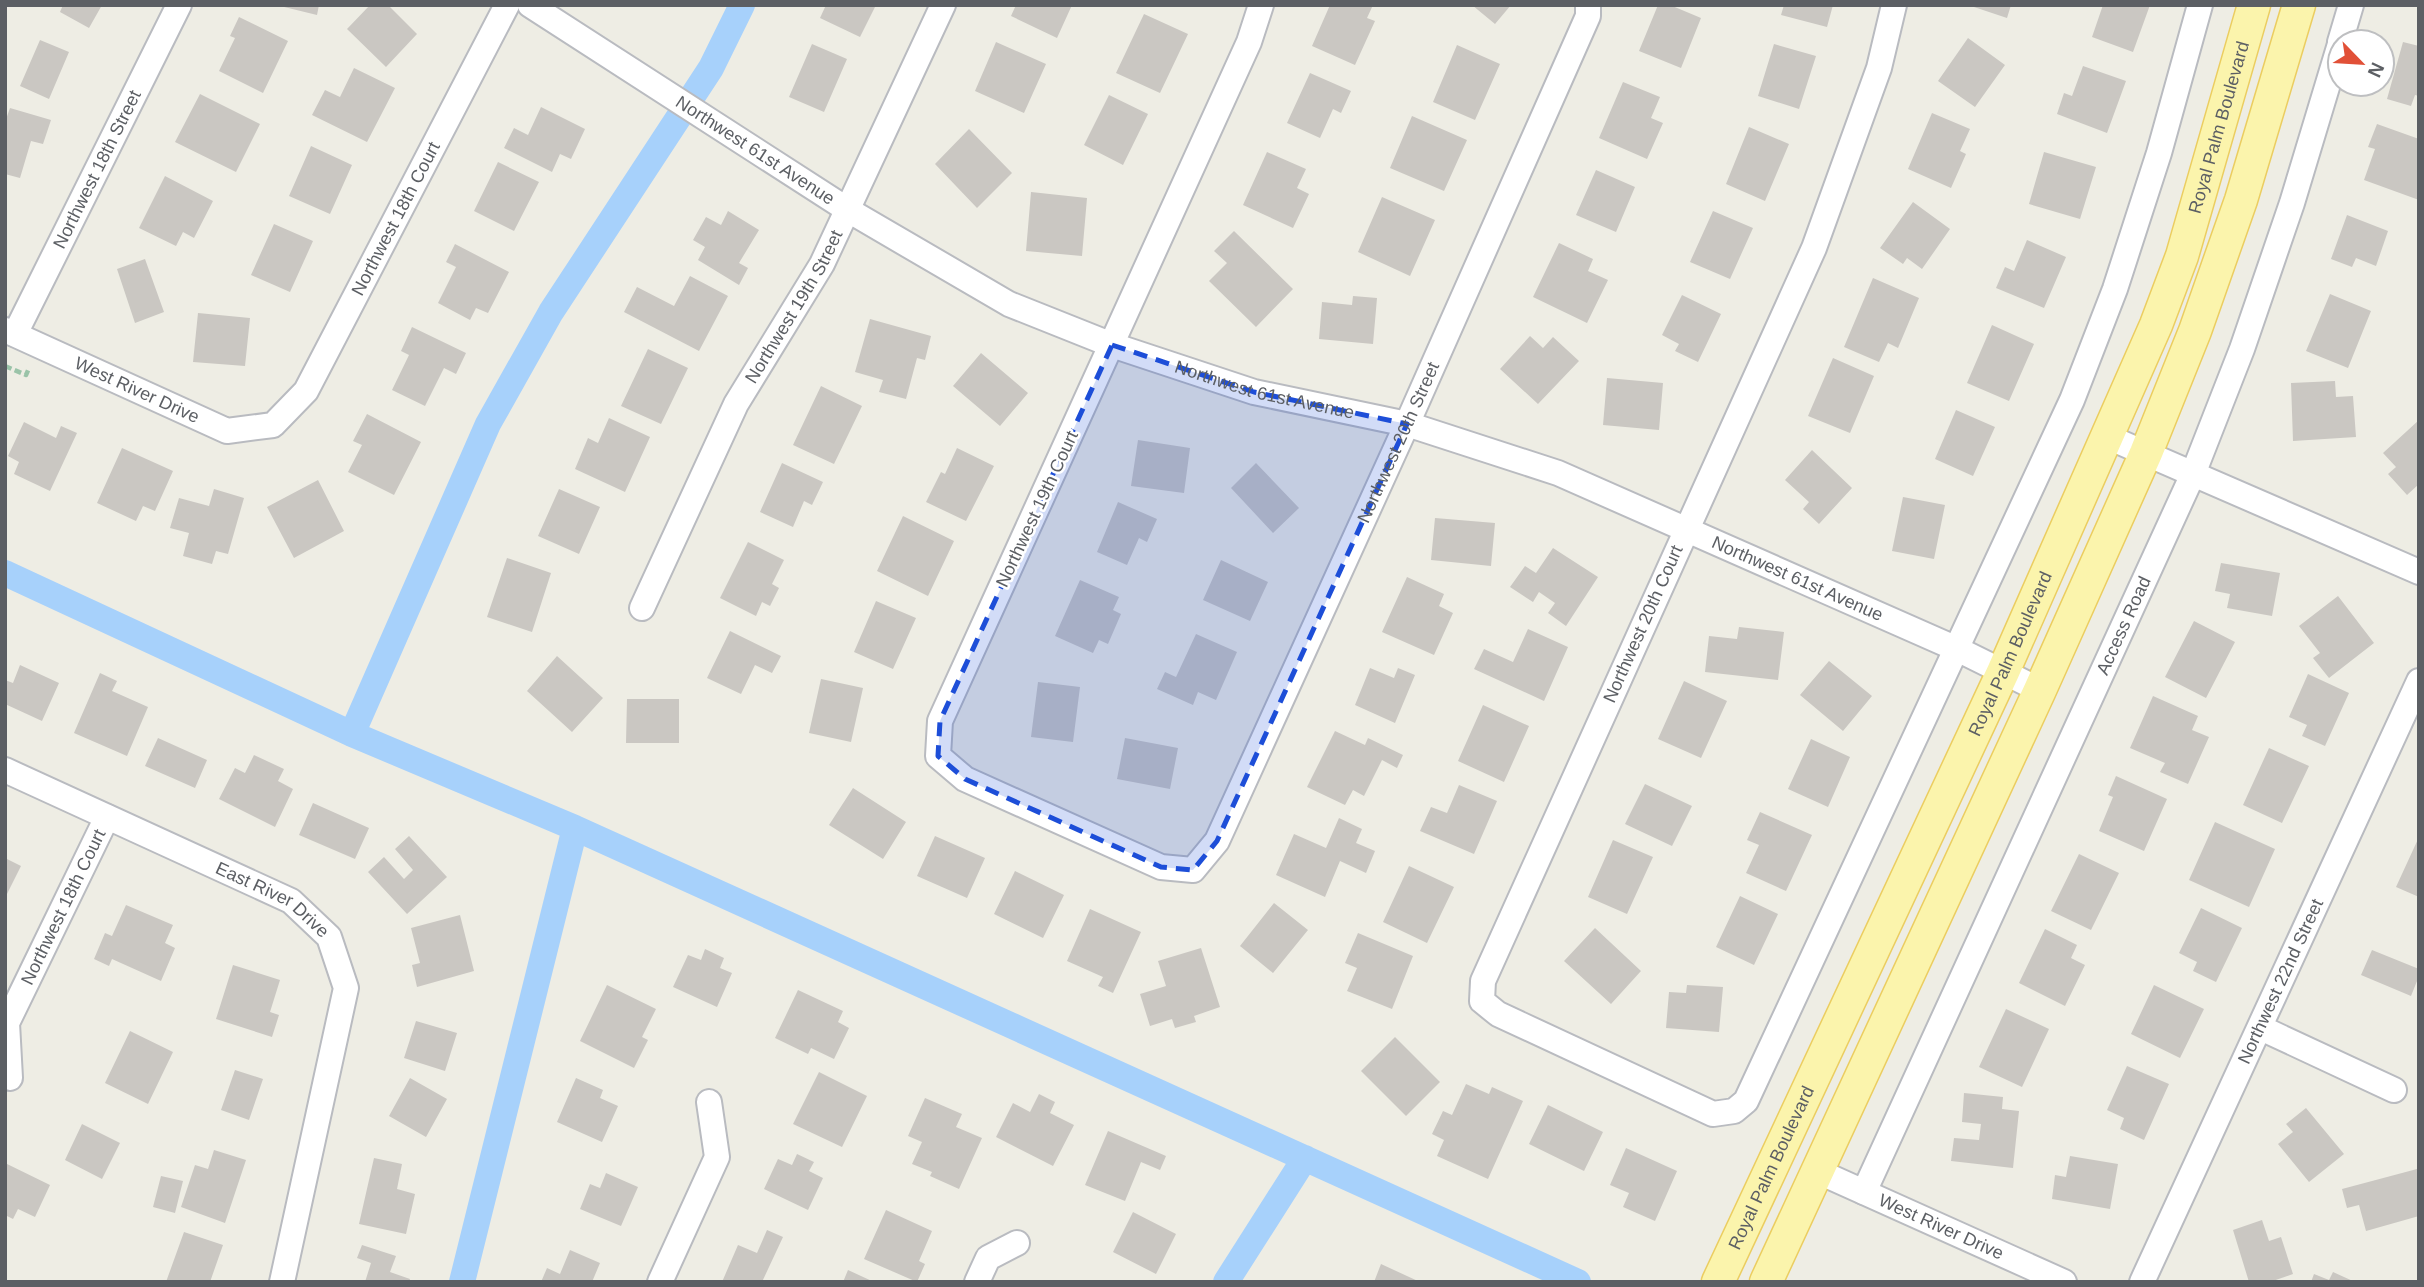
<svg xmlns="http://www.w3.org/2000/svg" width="2424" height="1287" font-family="Arial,sans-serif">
<rect width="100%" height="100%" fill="#eeede4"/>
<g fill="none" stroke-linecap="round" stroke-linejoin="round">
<path stroke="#a7d1fb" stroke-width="26" d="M5,573L352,734L575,828L1578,1282
M352,734L488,424L551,312L711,68L742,5
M462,1282L575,828
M1226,1282L1305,1158"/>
</g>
<path fill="#cac7c2" d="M63,5H102L89,28L60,12Z
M276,5H319L317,15Z
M370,5H388L417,34L386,67L347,29Z
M826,5H876L860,37L820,18Z
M1016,5H1072L1057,38L1011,16Z
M1330,5H1373L1367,18L1375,21L1355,65L1312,46Z
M1472,5H1511L1495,24Z
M1658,5H1670L1701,18L1681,68L1639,51Z
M1784,5H1833L1827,27L1781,15Z
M1968,5H2011L2007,18Z
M2103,5H2150L2133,52L2092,37Z
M1144,14L1188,34L1160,93L1116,73Z
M239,17L288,41L263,93L219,71L235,38L230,36Z
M1968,38L2005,65L1975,107L1938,81Z
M40,40L69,52L49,99L20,86Z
M996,42L1046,64L1024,113L975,91Z
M2403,42L2419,46V96L2415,95L2411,106L2387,99Z
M812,44L847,59L824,112L789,97Z
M1774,44L1816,56L1799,109L1758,96Z
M1457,45L1500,64L1475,120L1433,102Z
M2083,66L2126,81L2107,133L2057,114L2064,93L2072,96Z
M354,68L395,88L367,142L312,115L325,90L340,97Z
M1310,73L1351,91L1341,113L1333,109L1320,138L1287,123Z
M1623,82L1660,97L1651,118L1663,123L1647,159L1599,138Z
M200,94L260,124L236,172L175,142Z
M1109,95L1148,114L1123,165L1084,145Z
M541,107L585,129L571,159L560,154L552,172L504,148L514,128L528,135Z
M10,108L51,120L43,144L31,141L20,178L5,174V122Z
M1932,113L1970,129L1960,151L1966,154L1951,188L1908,169Z
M1412,116L1467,140L1444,191L1390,168Z
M2377,124L2419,139V200L2364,180L2375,149L2368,147Z
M1749,127L1789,144L1765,201L1726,184Z
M969,129L1012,173L977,208L935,164Z
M311,146L352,165L330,214L289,196Z
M1267,152L1306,169L1297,188L1309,194L1293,228L1243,205Z
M2044,152L2096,167L2080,219L2029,204Z
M498,162L539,182L514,231L474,211Z
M1596,170L1635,187L1616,232L1576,215Z
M165,176L213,201L194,238L183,232L176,246L139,228Z
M1031,192L1087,198L1082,256L1026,251Z
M1382,197L1435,220L1410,276L1358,252Z
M1913,202L1950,229L1922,269L1907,258L1903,264L1880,248Z
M728,211L759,230L739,263L748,268L739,285L698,260L705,247L693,240L706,217L721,225Z
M1713,211L1753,228L1730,279L1690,262Z
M2347,215L2388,231L2376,266L2356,258L2352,267L2331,259Z
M274,224L313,241L290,292L251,275Z
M1234,231L1293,289L1256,327L1209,281L1227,263L1214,251Z
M2027,240L2066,257L2044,308L1996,288L2005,267L2014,271Z
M1559,243L1593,259L1588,271L1608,280L1587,323L1533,297Z
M455,244L509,272L488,313L476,308L470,320L438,303L456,267L446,262Z
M145,259L164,312L135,323L117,269Z
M690,276L728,296L699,351L624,312L637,287L674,306Z
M1873,278L1919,298L1898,348L1888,343L1879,362L1844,347Z
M2330,294L2371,311L2348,368L2306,351Z
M1682,295L1721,314L1698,362L1675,351L1679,344L1662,335Z
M1353,296L1377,298L1373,344L1319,339L1322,302L1352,305Z
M198,313L250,318L245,366L193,362Z
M870,319L931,336L925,360L917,358L906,399L879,392L883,380L855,372Z
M1992,325L2034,344L2009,401L1967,383Z
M412,327L466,353L456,374L444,368L425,406L392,390L409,355L401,351Z
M1530,336L1543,348L1553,337L1579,361L1538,404L1500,369Z
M648,349L688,368L661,424L621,406Z
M981,353L1028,393L1000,426L953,386Z
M1833,358L1874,376L1850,433L1808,416Z
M1607,378L1663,383L1659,430L1603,425Z
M2335,381L2336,397L2353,396L2356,437L2293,441L2291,383Z
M821,386L862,406L834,464L793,445Z
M1956,410L1995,427L1973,476L1935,459Z
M367,414L421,442L394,495L348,472L362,445L353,441Z
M609,418L650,437L625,492L575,469L588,438L598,443Z
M2419,420V484L2407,495L2388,474L2396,467L2383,453Z
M24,422L56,438L61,426L77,433L50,491L14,474L19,462L8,456Z
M1138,440L1190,448L1184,493L1131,486Z
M122,448L173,471L155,511L143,506L136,521L97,503Z
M957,448L994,466L966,521L926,502L941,472L945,474Z
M1812,450L1852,488L1819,524L1803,509L1809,502L1785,480Z
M782,463L823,482L812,505L804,501L793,527L760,512Z
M1256,463L1299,508L1273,533L1231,488Z
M318,480L344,531L294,558L267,507Z
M214,489L244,498L228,554L216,551L212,564L183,556L189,533L170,528L179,498L209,506Z
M559,489L600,507L579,554L538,536Z
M1903,497L1945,505L1934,559L1892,551Z
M1118,502L1157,519L1147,542L1139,538L1127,565L1097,552Z
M903,516L954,541L928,596L877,571Z
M1435,518L1495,523L1491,566L1431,560Z
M748,542L784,560L772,584L779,588L770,606L762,602L756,616L720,598Z
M1553,548L1598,577L1566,626L1548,613L1555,603L1539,592L1533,602L1510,587L1525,566L1536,573Z
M507,558L551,573L532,632L487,617Z
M1221,560L1268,582L1250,621L1203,600Z
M2221,563L2280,573L2272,616L2227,608L2230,594L2215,591Z
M1407,577L1444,594L1439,606L1453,613L1434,655L1382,632Z
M1080,580L1119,597L1113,610L1121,614L1108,644L1099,640L1093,653L1055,636Z
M2338,596L2374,643L2329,678L2313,658L2320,653L2299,626Z
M876,601L916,618L893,669L854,652Z
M2194,621L2235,642L2206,698L2165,677Z
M1739,627L1784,632L1778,680L1705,672L1709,636L1737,639Z
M1528,629L1568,647L1544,701L1474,669L1484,649L1513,662Z
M730,631L781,656L772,673L755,665L741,694L707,678Z
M1196,634L1237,652L1216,700L1198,692L1193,705L1157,689L1165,672L1176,677Z
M557,656L603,698L572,732L527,691Z
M1829,661L1872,696L1843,731L1800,695Z
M20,665L59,683L42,721L5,704V680L13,683Z
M1370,668L1394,678L1398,668L1415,675L1395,723L1355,705Z
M100,673L117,681L112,691L148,707L127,756L74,733Z
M2308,674L2349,693L2325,746L2302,736L2307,725L2289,717Z
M821,679L863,688L851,742L809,733Z
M1684,681L1727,701L1701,758L1658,739Z
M1038,682L1080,687L1073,742L1031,737Z
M2153,696L2198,716L2192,730L2209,737L2188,784L2160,772L2165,763L2130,748Z
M627,699H679V743H626Z
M1483,705L1529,726L1504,782L1458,761Z
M1335,731L1365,745L1368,738L1403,755L1397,768L1382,760L1364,796L1353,790L1345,805L1307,787Z
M158,738L207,760L195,788L145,766Z
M1125,738L1178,748L1170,789L1117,779Z
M1811,739L1850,757L1828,807L1788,789Z
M2269,748L2309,766L2282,823L2243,805Z
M254,755L284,769L278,781L293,789L275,827L219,799L235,768L245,773Z
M2116,776L2167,799L2144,851L2099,831L2113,797L2108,795Z
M1645,784L1692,806L1672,846L1625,824Z
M1459,785L1497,801L1474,854L1420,831L1431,807L1447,813Z
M853,788L906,822L883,859L829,825Z
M313,803L369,828L355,859L299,835Z
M1760,812L1812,835L1786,891L1746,873L1759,845L1747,840Z
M1339,818L1362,829L1356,843L1375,851L1366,873L1340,861L1325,897L1276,875L1294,834L1326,848Z
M2215,822L2275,849L2249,907L2189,880Z
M409,836L447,877L407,914L368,872L384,857L404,879L413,870L395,849Z
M935,836L985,858L967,898L917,876Z
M2419,837V897L2396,887Z
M1613,840L1653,857L1627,914L1588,897Z
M2079,854L2119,873L2091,930L2051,911Z
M5,858L21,866L5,898Z
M1409,866L1454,887L1427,943L1383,922Z
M1015,871L1064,895L1043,938L994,914Z
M1740,896L1778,914L1754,965L1716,947Z
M1274,903L1308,930L1273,973L1240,946Z
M126,905L173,925L165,943L175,948L161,981L112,959L109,966L94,959L105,933L112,936Z
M2201,908L2242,928L2216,982L2193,971L2197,962L2179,953Z
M1090,909L1141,932L1113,993L1098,986L1103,977L1067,961Z
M460,915L474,971L417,987L412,965L420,963L411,928Z
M1595,928L1641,971L1611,1004L1564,961Z
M2045,929L2077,945L2071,958L2085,965L2065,1006L2019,983Z
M1358,933L1413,956L1392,1009L1347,991L1357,968L1345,963Z
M1201,948L1220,1007L1194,1016L1196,1022L1175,1028L1172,1019L1150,1026L1140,994L1166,986L1158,961Z
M705,949L724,958L720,968L732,973L717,1007L673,987L688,955L701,960Z
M2372,950L2419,969V976L2411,996L2361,975Z
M233,965L280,980L270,1012L279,1015L272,1037L216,1019Z
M607,985L656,1009L642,1037L648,1040L634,1068L580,1041Z
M1687,985L1723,987L1719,1032L1666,1028L1669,992L1686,993Z
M2154,985L2204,1009L2180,1058L2131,1034Z
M798,990L843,1011L838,1022L849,1028L834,1059L811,1048L808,1054L775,1038Z
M2006,1009L2049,1029L2022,1087L1979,1067Z
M416,1021L457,1033L445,1071L404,1058Z
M130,1031L173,1052L148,1104L105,1083Z
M1395,1037L1440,1082L1406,1116L1361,1071Z
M2127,1066L2169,1084L2144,1140L2120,1129L2124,1118L2107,1110Z
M235,1070L263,1079L249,1120L221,1110Z
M819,1072L867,1096L842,1147L793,1124Z
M410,1078L447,1099L426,1137L389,1116Z
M576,1078L603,1090L600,1098L618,1106L602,1142L557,1122Z
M1466,1084L1489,1094L1492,1087L1523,1101L1488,1179L1437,1156L1444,1140L1432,1134L1443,1111L1452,1115Z
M1964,1093L2003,1097L2002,1109L2019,1111L2013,1168L1951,1161L1954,1138L1979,1140L1981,1124L1962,1122Z
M1039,1094L1055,1102L1050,1113L1074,1125L1053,1166L996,1137L1013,1103L1030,1112Z
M925,1098L962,1114L956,1127L982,1138L959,1189L930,1176L932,1172L912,1164L922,1142L908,1136Z
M1548,1105L1603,1132L1584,1171L1529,1144Z
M2306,1108L2344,1154L2309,1182L2278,1144L2293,1132L2286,1124Z
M82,1124L120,1143L102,1179L65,1160Z
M1108,1131L1166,1156L1160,1170L1141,1162L1125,1201L1085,1185Z
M1626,1148L1677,1171L1655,1221L1623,1207L1629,1193L1610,1185Z
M214,1150L246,1160L225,1223L181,1207L195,1165L208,1169Z
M797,1154L814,1162L809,1171L823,1178L808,1210L764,1189L778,1159L792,1165Z
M2070,1156L2118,1164L2110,1209L2052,1199L2055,1175L2066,1177Z
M374,1158L402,1164L397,1189L415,1194L406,1234L359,1224Z
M5,1163L50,1185L35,1217L18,1209L13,1219L5,1215Z
M2417,1169L2419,1216L2366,1231L2359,1205L2347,1208L2342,1189Z
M606,1173L638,1187L621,1226L580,1209L590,1184L600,1188Z
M161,1176L183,1181L175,1213L153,1207Z
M886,1210L932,1231L919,1261L925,1264L917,1282L864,1259Z
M1133,1212L1176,1234L1156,1274L1113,1252Z
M2262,1220L2269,1241L2281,1237L2293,1274L2270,1282H2249L2233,1230Z
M767,1230L783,1237L762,1282H722L738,1245L757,1253Z
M184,1232L223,1245L210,1282H166Z
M362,1245L396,1256L390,1272L410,1279L409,1282H365L371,1263L357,1258Z
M570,1250L600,1263L592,1282H541L547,1268L560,1274Z
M1381,1264L1420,1282H1374Z
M848,1270L874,1282H843Z
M2333,1272L2355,1282H2311L2314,1274L2329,1280Z"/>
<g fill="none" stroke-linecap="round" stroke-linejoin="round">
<g stroke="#b9bbc0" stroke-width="28">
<g id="minor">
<path id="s1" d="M530,5L848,210L1009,304L1112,345L1254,392L1407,424L1558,473L1957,649L2040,690"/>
<path id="s2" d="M1261,5L1249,42L940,721L938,756L965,779L1161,867L1193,870L1217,841L1407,424L1588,16V5"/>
<path d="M1894,5L1879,68L1814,248L1483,981L1482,1001L1498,1014L1713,1114L1734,1111L1746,1101L2072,400L2115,289L2159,153L2200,5"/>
<path d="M2340,42L2351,5"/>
<path id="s3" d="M5,330L227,431L273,425L306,391L507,5"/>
<path id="s4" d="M15,334L179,5"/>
<path d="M2108,437L2419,572"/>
<path id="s5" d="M642,608L736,404L822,264L943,5"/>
<path id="s6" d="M5,770L291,901L329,937L346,988L282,1282"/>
<path d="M2261,1028L2394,1090"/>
<path id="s7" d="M10,1078L7,1023L107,817"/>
<path id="s8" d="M1817,1171L2064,1282"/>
<path id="s9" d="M1864,1192L2193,474L2242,349L2292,203L2340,44"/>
<path d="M660,1282L717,1157L709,1102"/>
<path d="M977,1282L988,1258L1017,1243"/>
<path id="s10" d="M2142,1282L2419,681"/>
</g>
</g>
<g stroke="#ebcd60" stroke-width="35">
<g id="major">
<path id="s11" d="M1718,1282L2003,672L2156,325L2182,256L2254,5"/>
<path d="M1766,1282L2040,690L2146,453L2195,331L2241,200L2299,5"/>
</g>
</g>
<path stroke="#9ac3a8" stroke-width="4.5" stroke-dasharray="7 3.5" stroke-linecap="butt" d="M5,366L26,375L29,368"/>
<use href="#minor" stroke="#fff" stroke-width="24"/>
<use href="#major" stroke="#fbf4ac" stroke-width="32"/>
</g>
<path fill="#1d4ed8" fill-opacity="0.2" stroke="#1d4ed8" stroke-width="5" stroke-dasharray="14 9" stroke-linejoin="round" d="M1112,345L1254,392L1407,424L1217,841L1193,870L1161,867L965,779L938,756L940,721Z"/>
<g text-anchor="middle" stroke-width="5" stroke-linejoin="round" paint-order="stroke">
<g font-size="18" fill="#5c5f64" stroke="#fff">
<text dy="6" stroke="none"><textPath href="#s11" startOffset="1260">Royal Palm Boulevard</textPath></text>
<text dy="6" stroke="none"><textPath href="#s1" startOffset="268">Northwest 61st Avenue</textPath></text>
<text dy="6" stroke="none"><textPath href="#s4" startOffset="184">Northwest 18th Street</textPath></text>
<text dy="6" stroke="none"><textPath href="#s3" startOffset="532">Northwest 18th Court</textPath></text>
<text dy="6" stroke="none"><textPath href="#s5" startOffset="338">Northwest 19th Street</textPath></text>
<text dy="6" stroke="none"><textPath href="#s1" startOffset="835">Northwest 61st Avenue</textPath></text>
<text dy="6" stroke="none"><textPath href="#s3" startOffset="145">West River Drive</textPath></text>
<text dy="6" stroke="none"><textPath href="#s2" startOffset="1578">Northwest 20th Street</textPath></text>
<text transform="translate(1037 509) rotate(-65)" y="6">Northwest 19th Court</text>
<text dy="6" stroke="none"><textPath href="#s1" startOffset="1402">Northwest 61st Avenue</textPath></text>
<text transform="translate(1643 624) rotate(-66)" y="6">Northwest 20th Court</text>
<text dy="6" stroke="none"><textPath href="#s9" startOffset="623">Access Road</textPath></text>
<text dy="6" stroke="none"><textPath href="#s11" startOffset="693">Royal Palm Boulevard</textPath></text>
<text dy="6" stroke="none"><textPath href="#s6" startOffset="298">East River Drive</textPath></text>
<text dy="6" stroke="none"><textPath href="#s7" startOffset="184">Northwest 18th Court</textPath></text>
<text dy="6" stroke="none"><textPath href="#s10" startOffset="331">Northwest 22nd Street</textPath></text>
<text dy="6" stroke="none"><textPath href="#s11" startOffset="126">Royal Palm Boulevard</textPath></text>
<text dy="6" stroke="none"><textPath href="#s8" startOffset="136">West River Drive</textPath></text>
</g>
</g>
<rect width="2424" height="1287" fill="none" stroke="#5c5f64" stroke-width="14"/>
<g transform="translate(2361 63) rotate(115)"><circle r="33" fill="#ffffff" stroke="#bebfc1" stroke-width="2"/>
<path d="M0-5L12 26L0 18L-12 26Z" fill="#e15037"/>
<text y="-10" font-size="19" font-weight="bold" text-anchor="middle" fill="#5c5f64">N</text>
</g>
</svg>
